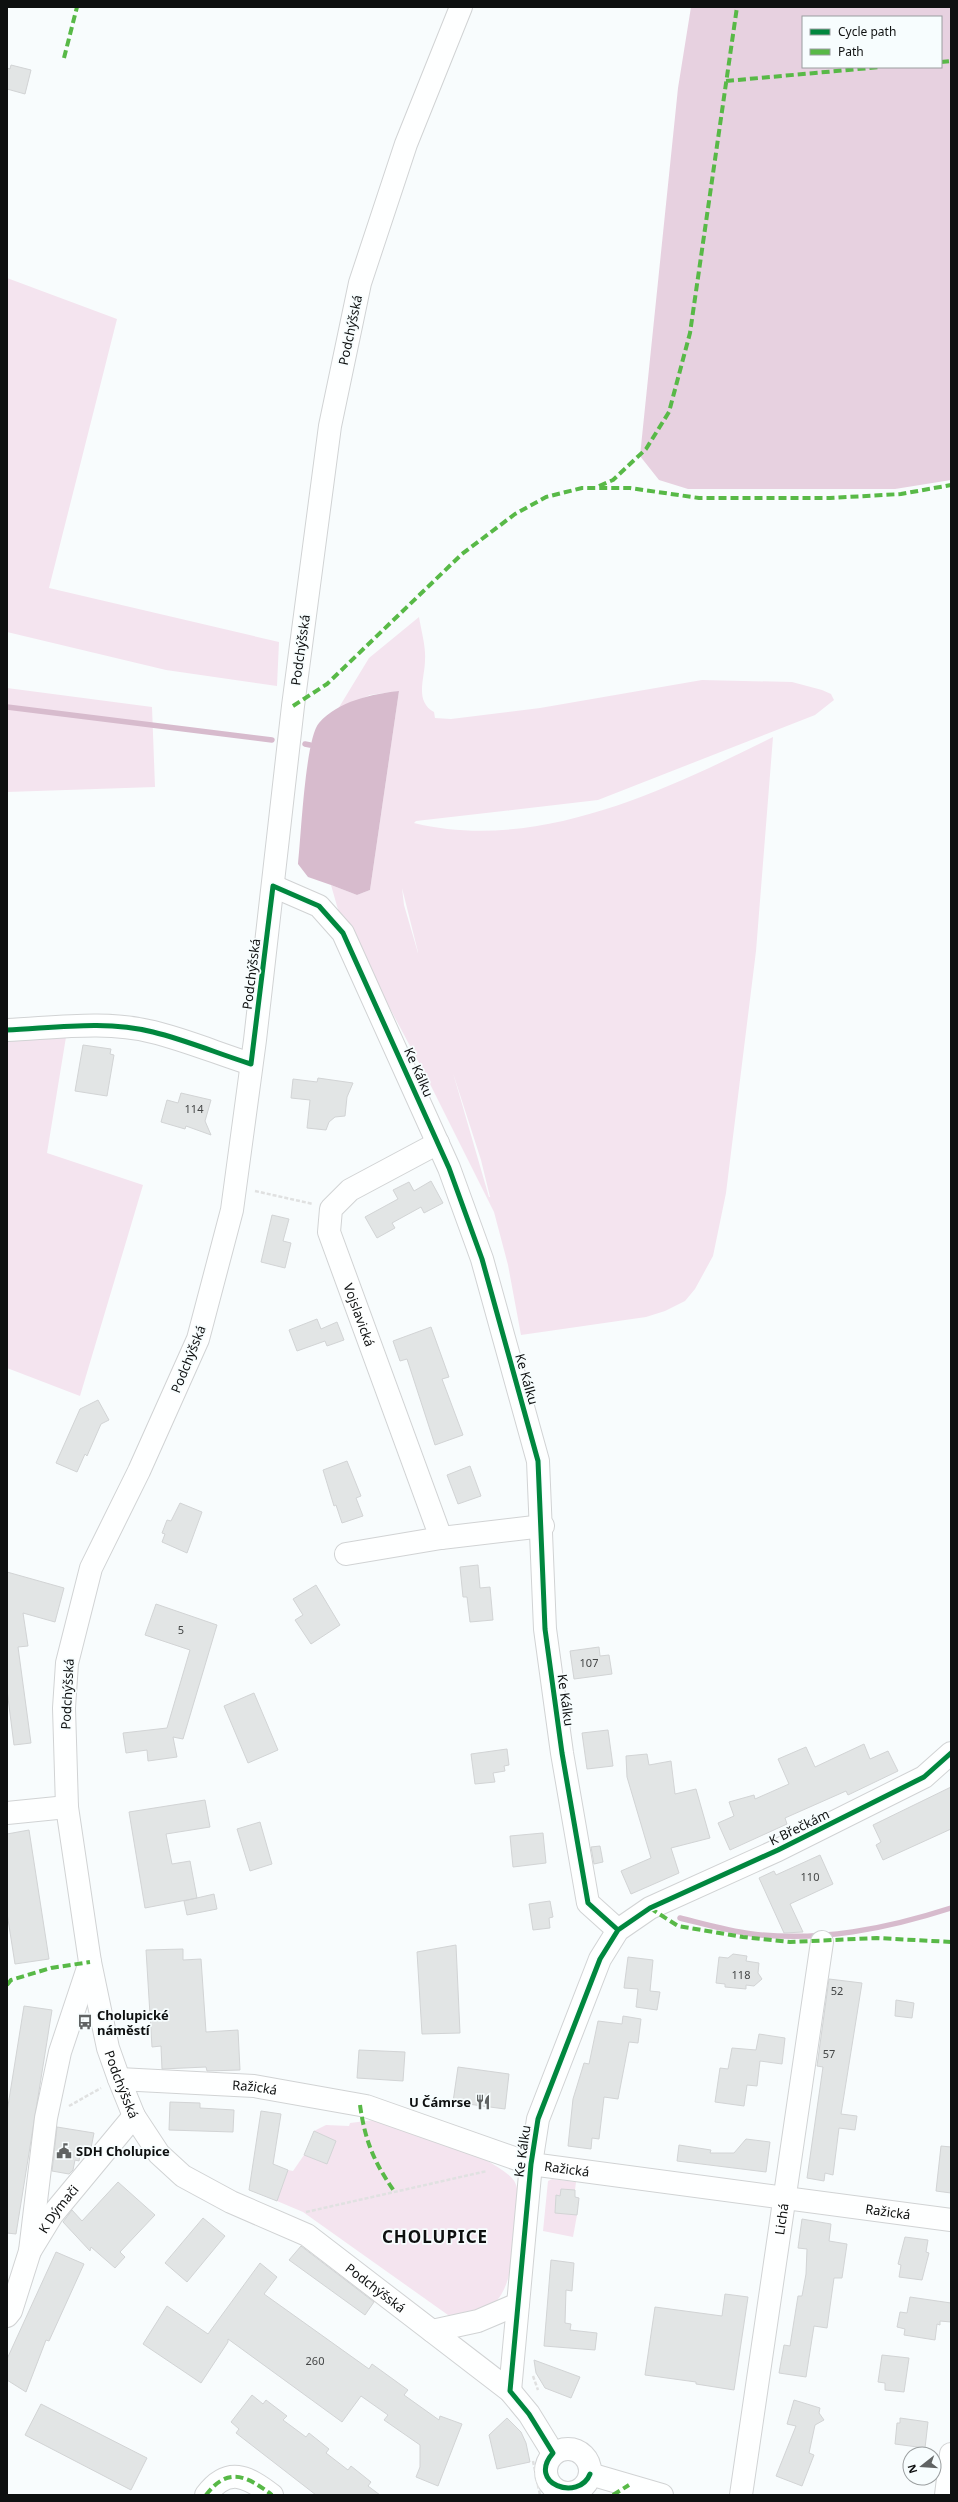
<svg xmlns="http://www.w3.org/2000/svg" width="958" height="2502" font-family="'Noto Sans',sans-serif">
<rect width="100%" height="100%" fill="#f8fcfd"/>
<path fill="#f4e4ef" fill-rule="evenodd" d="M7,278L117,319L49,588L279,642L277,686L166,670L7,632Z
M419,617C421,630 426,646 425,660C425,678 414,701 434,712L435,718L451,719L540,708L702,680L792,682L822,690L831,694L834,700L815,715L598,800L416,821L414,823C537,853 666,790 773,737L756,951L726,1193L713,1256L695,1289L685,1301L665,1311L646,1317L521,1335L508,1265L494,1212L425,1074L339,913L331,885L357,895L370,890L399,691L370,695L338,709L369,658ZM402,888L418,952V953L404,905ZM453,1073L481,1160L490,1197H489Z
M7,688L152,707L155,787L7,792Z
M66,1037L47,1153L143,1185L80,1396L7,1368V1039Z
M374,2120L388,2121C424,2135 483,2152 511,2177C516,2182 517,2187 518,2194C515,2222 517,2287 492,2305C480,2314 462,2314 448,2315L303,2212L277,2201L288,2170L293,2171L304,2155L327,2164L335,2141L314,2131L326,2125L349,2126L350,2123Z
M552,2179L576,2182L575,2190L561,2189L560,2196L556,2195L555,2212L577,2215L573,2237L543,2231L548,2181Z"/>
<path fill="#e7d1e0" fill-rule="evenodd" d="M691,7H951V480L895,489H688L659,480L640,456L678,88ZM803,17H941V67H803Z"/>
<path fill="#d7bbcd" d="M399,691L370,890L357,895L331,885L308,877L298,864C301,839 305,739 319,723C338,701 372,694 399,691Z"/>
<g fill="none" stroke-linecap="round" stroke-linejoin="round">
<path stroke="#d7bbcd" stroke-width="5.5" d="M7,707L272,740
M305,744L310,745
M680,1918C704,1924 728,1931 752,1934C820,1942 886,1929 951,1908"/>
</g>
<path fill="#e2e5e5" stroke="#d2d4d5" d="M11,65L31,70L25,94L7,89V68L10,69Z
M83,1045L111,1049L110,1054L114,1055L107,1096L75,1091Z
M318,1078L353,1083L347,1097L345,1116L335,1117L329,1122L326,1130L307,1128L310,1100L291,1098L293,1079L317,1082Z
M181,1093L211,1100L205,1121L211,1135L186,1126L185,1129L161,1122L167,1100L178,1103Z
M431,1181L443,1203L424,1213L421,1207L392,1223L395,1228L377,1238L365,1217L398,1199L393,1190L409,1182L414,1191Z
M272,1215L289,1219L283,1241L291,1243L285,1268L261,1262Z
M317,1319L321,1329L337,1322L344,1340L327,1346L325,1341L297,1351L289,1330Z
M431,1327L449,1377L442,1379L463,1435L435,1445L407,1359L400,1361L393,1341Z
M98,1400L109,1420L101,1424L87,1456L85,1454L77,1472L56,1463L80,1409Z
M347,1461L361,1496L356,1498L363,1516L342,1523L336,1505L334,1506L323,1470Z
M470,1466L481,1496L458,1504L447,1475Z
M180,1503L202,1512L187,1553L162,1542L165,1534L162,1533L167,1520L171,1521Z
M478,1565L480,1588L490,1587L493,1620L470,1622L467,1597H463L460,1567Z
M7,1572L64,1588L55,1622L23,1613L28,1646L18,1647L31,1743L14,1745L7,1690Z
M316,1585L340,1625L311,1644L295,1620L303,1615L293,1599Z
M156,1604L217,1625L183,1739L173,1737L177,1757L148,1761L147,1750L126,1753L123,1733L167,1728L190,1650L145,1635Z
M599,1647L600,1656L609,1655L612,1674L574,1679L570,1651Z
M254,1693L278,1750L248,1763L224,1706Z
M608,1730L613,1766L587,1769L582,1733Z
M864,1744L870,1759L888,1751L898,1771L848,1795L846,1791L785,1818L787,1824L730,1850L718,1823L734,1816L729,1802L754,1795L755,1799L789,1784L778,1759L806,1747L815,1767Z
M507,1749L509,1765L504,1766L505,1771L493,1773L495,1782L475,1784L471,1754Z
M647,1754L649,1765L671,1761L675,1794L696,1789L710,1838L671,1848L679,1873L631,1894L621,1871L651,1858L627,1777L626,1756Z
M951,1787V1829L883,1860L876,1845L881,1842L873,1825Z
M205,1800L210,1827L166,1834L172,1864L190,1861L197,1898L145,1908L129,1812Z
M260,1822L272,1864L250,1871L237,1829Z
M29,1830L49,1959L15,1964L7,1913V1834Z
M543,1833L546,1863L513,1867L510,1836Z
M600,1846L603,1862L594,1864L591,1847Z
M820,1855L833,1884L790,1904L803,1932L784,1933L759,1878L774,1871L776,1875Z
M214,1894L217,1909L187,1915L184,1901Z
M550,1901L553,1917L549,1918L550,1928L533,1930L529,1904Z
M456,1945L460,2033L422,2034L417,1952Z
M183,1949V1960L201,1959L206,2032L238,2030L240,2070L207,2071L206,2067L162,2069L161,2046L152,2047L146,1950Z
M733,1954L747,1956L746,1961L759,1963L758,1973L762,1979L754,1986L746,1985V1989L725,1987V1984L716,1983L719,1957L728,1958Z
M628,1957L653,1960L650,1991L660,1992L657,2010L636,2007L638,1989L624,1988Z
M829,1979L862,1983L841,2114L857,2116L855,2130L839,2128L833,2175L825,2173L824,2181L807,2178L823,2067L817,2066Z
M896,2000L914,2003L912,2018L895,2016Z
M24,2006L52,2010L16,2234L7,2233V2112Z
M623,2016L641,2019L638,2043L629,2042L618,2099L604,2097L599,2139L592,2138L591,2149L568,2146L573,2099L584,2063L589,2064L598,2021L622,2024Z
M759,2034L785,2038L782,2064L760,2061L757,2086L747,2085L744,2106L715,2102L720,2068L728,2069L732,2048L756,2050Z
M359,2050L405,2052L403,2081L357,2078Z
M458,2067L509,2074L505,2109L453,2102Z
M170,2102L200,2103V2108L234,2110L233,2132L169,2130Z
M261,2111L281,2114L273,2164L288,2170L277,2201L249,2190Z
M57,2127L94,2133L91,2148L89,2151L81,2150L79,2161L75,2160L73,2170L69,2174L52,2171Z
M314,2131L336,2141L327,2164L304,2155Z
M746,2139L770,2142L766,2172L677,2161L679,2145L711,2150L710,2153H734Z
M941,2146L951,2147V2193L936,2191Z
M118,2182L155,2215L120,2252L125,2257L115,2268L91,2247L90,2251L63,2222L72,2210L82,2221Z
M561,2189L575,2190V2197L579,2198L577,2215L555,2213L556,2195L560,2196Z
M203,2218L225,2236L187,2282L165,2263Z
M802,2219L831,2224L829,2241L847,2244L842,2278H834L827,2328L814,2326L806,2377L779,2373L784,2345L790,2346L798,2296H802L806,2274L807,2249L798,2248Z
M905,2237L928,2240L926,2252L929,2253L922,2280L899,2277L901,2265L898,2264Z
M301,2246L374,2302L365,2315L289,2260Z
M56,2252L84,2264L49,2341L46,2340L26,2392L7,2380V2359Z
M551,2260L574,2263L572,2291L566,2290L565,2323L571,2324L570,2330L597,2333L595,2350L544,2346Z
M260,2263L277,2277L264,2294L369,2369L372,2364L408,2390L404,2395L439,2420L440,2416L462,2424L438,2486L416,2477L420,2467V2445L384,2420L388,2415L361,2396L342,2422L228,2339V2342L201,2383L143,2344L167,2306L208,2334Z
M725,2294L748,2297L734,2390L696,2384V2382L645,2375L655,2307L722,2316Z
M910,2297L951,2303V2322L940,2321V2325L937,2324L935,2340L904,2335L905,2329L897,2327L900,2312L907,2313Z
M882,2355L909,2358L904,2392L885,2390V2383L878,2382Z
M534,2360L580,2377L571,2398L545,2388L536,2373Z
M252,2395L263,2404L266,2400L287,2416L283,2420L306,2437L309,2433L329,2449L326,2453L348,2470L351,2466L371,2482L368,2486L380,2495H316L236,2433L239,2429L231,2422Z
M794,2400L820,2408L819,2413L824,2420L815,2425L809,2453L814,2455L802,2486L776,2476L796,2426L787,2424Z
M41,2404L147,2458L131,2490L25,2435Z
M507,2418L521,2432L526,2443L530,2462L497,2469L489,2435Z
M900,2418L928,2422L925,2448L895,2444L897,2423H900Z"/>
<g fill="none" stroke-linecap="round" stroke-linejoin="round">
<g stroke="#d1d3d4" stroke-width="24">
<g id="minor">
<path id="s1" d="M461,7L406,144L360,283L330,426L293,706L255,1040L232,1210L198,1339L139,1471L91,1568L67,1663L64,1708L67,1807L90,1962L108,2048L119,2079L134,2116L159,2154L183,2176L231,2202L307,2235L510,2391L529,2414L553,2453"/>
<path d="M273,886L319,906L343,933L449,1168L482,1259L538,1461L545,1629L562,1753L588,1903L618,1930"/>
<path d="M7,1030C54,1028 106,1020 153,1032C186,1040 219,1054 251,1064"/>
<path id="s2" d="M438,1143L350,1190L331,1209L329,1232L441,1538"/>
<path d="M346,1554L441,1538L543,1526"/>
<path d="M7,1813L67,1807"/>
<path id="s3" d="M119,2079L254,2086L366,2106L531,2164L951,2220"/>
<path d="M30,2251L46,2118L60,2052L90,1962"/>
<path id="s4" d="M7,2316L11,2311L30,2251L52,2215L134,2116"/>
<path d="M432,2331L478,2321L518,2304"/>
<path d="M510,2391L531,2164L538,2119L600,1959L618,1930L650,1908L778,1850L924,1777L951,1753"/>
<circle cx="568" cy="2471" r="22"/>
<path d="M590,2474L662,2495"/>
<path d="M206,2495C228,2466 247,2476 272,2495"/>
<path id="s5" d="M741,2495L822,1942"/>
<path d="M946,2495L951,2454"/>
</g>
</g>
<path stroke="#e0e1e1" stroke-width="2.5" stroke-dasharray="4 2" stroke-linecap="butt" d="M255,1191L313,1204
M69,2106L101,2088
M306,2212L487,2171
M533,2376L538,2390
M533,2461L540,2495"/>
<use href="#minor" stroke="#feffff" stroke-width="22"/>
<path stroke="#58b947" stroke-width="4" stroke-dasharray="8 4" stroke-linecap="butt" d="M64,58L77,7
M941,62L951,61
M726,81L881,67
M599,486L613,480L646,449L669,412L690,333L737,7
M293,706L327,684L462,554L515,514L546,497L582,488H630L699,498H830L901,494L951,485
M650,1908L678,1926L743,1937L790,1942L877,1938L951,1942
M7,1985L11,1980L51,1968L90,1962
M360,2105C365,2141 374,2162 394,2191
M206,2495C228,2466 247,2476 272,2495
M613,2495L629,2485"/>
<g stroke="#f7fdfe" stroke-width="8">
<path id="cycleway" d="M7,1030C54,1028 106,1020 153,1032C186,1040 219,1054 251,1064L273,886L319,906L343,933L449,1168L482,1259L538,1461L545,1629L562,1753L588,1903L618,1930
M590,2474C579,2502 526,2484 553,2453L529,2414L510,2391L531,2164L538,2119L600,1959L618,1930L650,1908L778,1850L924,1777L951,1753"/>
</g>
<use href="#cycleway" stroke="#00873e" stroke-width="5"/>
</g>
<defs>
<g id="bus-bare" transform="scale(1.2)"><path d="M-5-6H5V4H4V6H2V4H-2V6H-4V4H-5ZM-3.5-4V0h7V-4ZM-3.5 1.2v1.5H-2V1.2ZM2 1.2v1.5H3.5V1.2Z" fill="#606363" stroke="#f7fdfe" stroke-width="2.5" paint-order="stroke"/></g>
<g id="restaurant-bare" transform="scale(1.2)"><path d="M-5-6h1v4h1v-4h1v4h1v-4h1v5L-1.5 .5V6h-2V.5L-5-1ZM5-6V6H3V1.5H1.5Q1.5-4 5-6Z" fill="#606363" stroke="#f7fdfe" stroke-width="2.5" paint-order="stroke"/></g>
<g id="civic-bare" transform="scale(1.2)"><path d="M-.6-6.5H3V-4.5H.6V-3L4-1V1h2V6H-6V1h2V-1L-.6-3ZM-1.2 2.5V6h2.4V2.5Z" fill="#606363" stroke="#f7fdfe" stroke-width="2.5" paint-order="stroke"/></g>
</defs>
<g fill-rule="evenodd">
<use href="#bus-bare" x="85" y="2022"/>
<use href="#restaurant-bare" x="483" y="2102"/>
<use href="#civic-bare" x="64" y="2151"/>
</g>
<g text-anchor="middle" stroke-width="3.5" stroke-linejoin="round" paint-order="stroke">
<g font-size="11" fill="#444646">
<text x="194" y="1113">114</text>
<text x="181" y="1634">5</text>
<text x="589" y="1667">107</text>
<text x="810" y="1881">110</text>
<text x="741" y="1979">118</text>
<text x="837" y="1995">52</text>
<text x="829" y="2058">57</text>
<text x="315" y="2365">260</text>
</g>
<g font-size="13" fill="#0e1010" stroke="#f7fdfe">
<text transform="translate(350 330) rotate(-78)" y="5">Podchýšská</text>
<text transform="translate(300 650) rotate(-82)" y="5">Podchýšská</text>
<text transform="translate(251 974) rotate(-83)" y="5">Podchýšská</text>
<text transform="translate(419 1072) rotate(66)" y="5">Ke Kálku</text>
<text dy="5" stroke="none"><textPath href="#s2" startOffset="238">Vojslavická</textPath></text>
<text transform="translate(188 1359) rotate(-68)" y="5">Podchýšská</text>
<text transform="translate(527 1379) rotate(74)" y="5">Ke Kálku</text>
<text transform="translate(67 1694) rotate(-87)" y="5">Podchýšská</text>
<text transform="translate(566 1700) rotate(82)" y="5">Ke Kálku</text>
<text transform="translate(799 1827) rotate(-26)" y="5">K Břečkám</text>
<text dy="5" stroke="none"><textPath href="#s1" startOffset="2142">Podchýšská</textPath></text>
<text dy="5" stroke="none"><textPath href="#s3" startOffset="136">Ražická</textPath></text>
<text transform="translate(522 2151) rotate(-82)" y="5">Ke Kálku</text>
<text dy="5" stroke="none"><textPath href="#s3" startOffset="460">Ražická</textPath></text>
<text dy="5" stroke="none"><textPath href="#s4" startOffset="120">K Dýmači</textPath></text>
<text dy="5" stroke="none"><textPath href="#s3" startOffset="784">Ražická</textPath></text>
<text dy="5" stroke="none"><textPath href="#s5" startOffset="279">Lichá</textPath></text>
<text dy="5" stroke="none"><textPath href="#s1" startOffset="2478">Podchýšská</textPath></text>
</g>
<g font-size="13" font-weight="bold" fill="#0e1010" stroke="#f7fdfe" text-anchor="start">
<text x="97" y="2020">Cholupické<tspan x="97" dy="15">náměstí</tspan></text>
<text x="471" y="2107" text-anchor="end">U Čámrse</text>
<text x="76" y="2156">SDH Cholupice</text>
</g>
<g font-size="17" font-weight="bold" letter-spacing="1" fill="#0e1010" stroke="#f7fdfe">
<text x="435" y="2243">CHOLUPICE</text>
</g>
</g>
<rect width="958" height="2502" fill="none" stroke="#0e1010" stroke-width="16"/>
<rect x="802" y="16" width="140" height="52" fill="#f7fdfe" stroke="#9a9e9f"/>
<rect x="810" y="29" width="20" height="6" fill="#00873e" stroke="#9a9e9f"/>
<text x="838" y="36" font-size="12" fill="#0e1010">Cycle path</text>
<rect x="810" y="49" width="20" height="6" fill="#58b947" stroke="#9a9e9f"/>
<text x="838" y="56" font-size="12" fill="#0e1010">Path</text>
<g transform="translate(922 2466) rotate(253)"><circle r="19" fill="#f7fdfe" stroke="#9a9e9f"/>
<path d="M0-3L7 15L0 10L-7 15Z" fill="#606363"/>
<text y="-6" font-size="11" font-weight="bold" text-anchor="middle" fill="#0e1010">N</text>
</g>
</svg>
